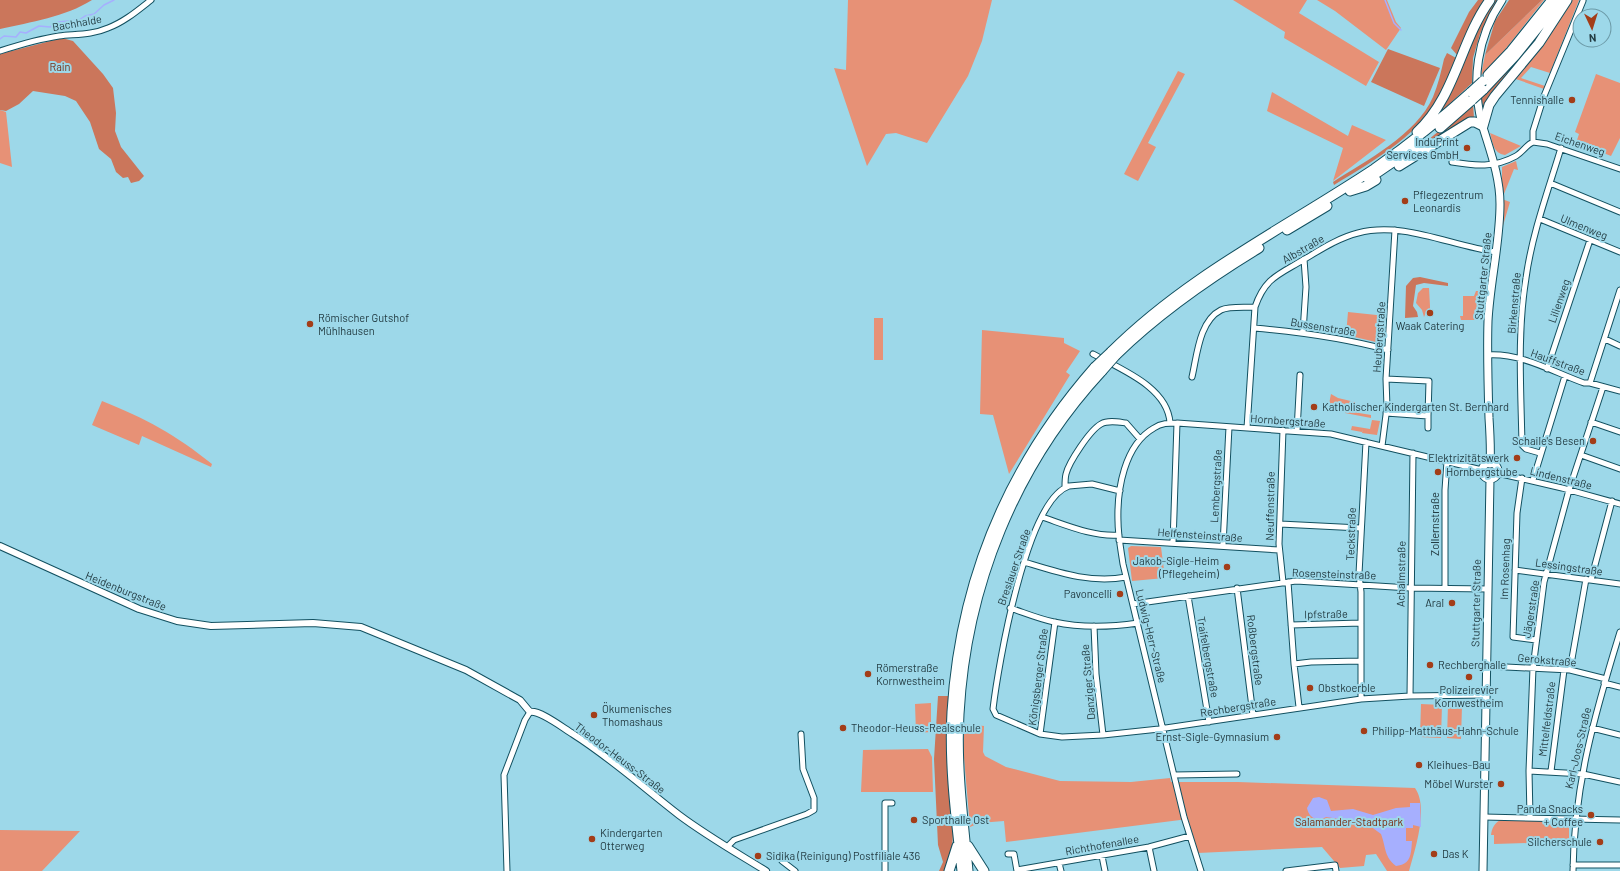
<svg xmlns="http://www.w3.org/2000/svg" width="1620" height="871" font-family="Barlow,sans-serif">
<rect width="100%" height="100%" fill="#9dd8e9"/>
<path fill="#e79176" d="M848,0H992L982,41L968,76L927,143L896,133L886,134L867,166L834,68L846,70Z
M1233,0H1307L1299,13L1379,62L1366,86L1284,38L1285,32Z
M1317,0H1387L1396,22L1401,28L1386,50L1335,11Z
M1542,0H1544L1493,65L1481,75L1485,55Z
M1569,0H1579L1550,73L1531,67L1521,78L1545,86L1544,89L1513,78Z
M1178,71L1185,74L1148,143L1156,147L1138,181L1124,174Z
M1596,74L1620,83V138L1611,156L1596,150L1599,141L1597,147L1577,140L1579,134L1575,132Z
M1272,92L1348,136L1352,125L1386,140L1333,181L1343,148L1267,111Z
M0,110L6,112L12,167L0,163Z
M1490,133L1521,146L1505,155C1493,153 1493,143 1490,133Z
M1516,161L1518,170L1514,169L1502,199L1510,202L1502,229V167Z
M1423,288H1429L1430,306V309L1427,310L1424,317L1422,310L1416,303L1418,293Z
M1476,291H1481L1479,320H1461L1460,316H1463V296H1474Z
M1348,312L1386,316L1382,340L1376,342L1346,335Z
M874,318H883V360H874Z
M982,330L1064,338V343L1080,351L1066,372L1070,375L1009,474L993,415L980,414Z
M1331,394L1338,398L1355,402V405L1359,406V413L1371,415V418L1345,413L1346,408L1329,404Z
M102,401C145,418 176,435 212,464L211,467L142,436L139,445L92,425Z
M1372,420L1380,421L1377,435L1362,433L1363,429L1362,432L1351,430L1352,426L1370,429Z
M1131,546L1161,547L1165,578L1132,581L1128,548Z
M931,703V732L916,733L915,704Z
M1421,704L1442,705L1441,738L1420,737Z
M1448,705L1462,706L1461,739L1447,738Z
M965,724L984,726L983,752L985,756L1006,767L1060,781L1131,782L1170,778L1171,782H1238L1415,788C1429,808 1415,849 1409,871H1387L1376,854L1366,855L1364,866L1340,868L1322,847L1198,853L1188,819L1006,842L1004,821L979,823L970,827L963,746Z
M928,749L932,757L933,792H861L863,750Z
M1500,820L1566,821L1569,825V840H1529V843L1494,844V835H1491C1492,828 1494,824 1500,820Z
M0,830L80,831L42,871H0Z"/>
<path fill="#cb765b" d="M0,0H92C65,17 31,22 0,29Z
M1478,0H1487L1469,28L1458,56L1451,48L1469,12Z
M1494,0H1497L1480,34L1473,58L1472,83L1430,122L1474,31Z
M1509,0H1542L1485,55L1495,21Z
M1557,9L1544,33L1484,112L1481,95Z
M62,38L73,41L103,74L113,88L116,113L115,131L121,147L144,176L139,181L131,183L128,177L123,178L116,172L111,159L99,149L90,122L76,101L65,96L33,91L19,104L6,111L0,110V54Z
M1388,49L1440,68L1424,106L1371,82Z
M1447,53L1458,59C1454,68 1452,79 1447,88C1422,133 1377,159 1334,185L1333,182C1367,160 1416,135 1433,97C1438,85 1441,72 1444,59Z
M1473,103L1474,118L1406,158Z
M1420,277L1448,283V286L1424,283L1416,285L1413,306L1417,312L1418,317L1405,318L1406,286L1413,278Z
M938,696H950C950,720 949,743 950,767C950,801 959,840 946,871H939L943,862L938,845L934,759Z"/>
<path fill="#a6affe" d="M1319,797L1327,800L1331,811L1353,809L1373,815L1396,808L1410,807V803H1420L1421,827L1413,825V828H1406V841H1412C1411,855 1411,864 1396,866C1384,857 1386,847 1381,834L1366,823L1326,817C1317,822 1309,818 1307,808L1313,798Z"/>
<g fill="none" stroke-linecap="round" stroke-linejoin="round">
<path stroke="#a6affe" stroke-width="1.5" d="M1385,0L1394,23L1401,30
M0,39L4,36L16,37L20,32L26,33L39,26L50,27L58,22L79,20L85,16L94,14L104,5L114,0"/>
<g stroke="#125060" stroke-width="7">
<path id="minor" d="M0,51C19,45 39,39 59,36C76,34 92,35 108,28C124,22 137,11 151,0
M1533,142V131L1544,96L1583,1
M1533,142L1547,144L1620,169
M1453,157L1452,162C1476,166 1494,168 1516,156C1523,152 1526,145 1533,142
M1550,183L1620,212
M1540,219L1620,252
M1254,328C1300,332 1344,338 1388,350
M1303,332L1306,287L1304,259
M1605,339L1620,346
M1093,354C1120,369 1168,387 1170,423
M1488,355C1522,353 1553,372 1584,383H1590L1620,391
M1547,369L1590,240
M1192,377C1197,356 1199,321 1221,310C1230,306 1245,308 1255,307
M1386,379L1429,381L1428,416
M1590,383L1620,290
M1386,413L1428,416V428
M1591,422L1620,432
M1247,428L1255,307C1265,278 1278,275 1303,260C1320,250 1338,238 1358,233C1403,221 1451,246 1496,252
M1283,430L1279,544L1283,582
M1297,431L1300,375
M1382,446L1387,407L1386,379L1395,230
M1540,453L1526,449L1522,445C1521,390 1517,333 1526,278C1532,234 1548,191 1561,148
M1581,455L1620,469
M1497,473L1562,488L1620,504
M1522,478L1517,513L1513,637L1536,640
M1533,480L1565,376
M1065,487C1065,483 1065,478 1066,474C1069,462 1090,430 1101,424C1108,420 1118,422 1126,423L1140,439
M1120,491L1092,484L1069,486C1026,500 998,667 993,709L996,715L1040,734L1062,737L1103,735L1159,729L1361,699L1410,696L1486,695
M1042,517C1066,525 1093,537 1119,535
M1280,524L1360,528
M1119,540L1279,550
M1173,543L1177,423
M1223,545L1229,427
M1024,562C1057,572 1091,584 1126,577
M1515,570L1620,584
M1591,580L1612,501
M1288,582L1294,664L1299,707
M1237,588L1253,715
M1445,588V490L1447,461
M1188,596L1209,722
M1133,604L1296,581L1410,588L1488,589
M1010,608C1025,613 1039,619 1054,622C1081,628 1111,627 1138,623
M1291,625L1361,623
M1094,626L1096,674L1103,735
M1294,664L1311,662L1361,661
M1486,666L1570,670L1606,679
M1570,670L1586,579
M1604,683L1620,687
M1410,696L1413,453
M1361,699V592L1359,574L1366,442
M1592,728L1620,735
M1040,734L1055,622
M1529,771L1583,774L1620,782
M1551,771L1564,670
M1174,775L1237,774
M1484,817L1620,820
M1530,817L1529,771L1533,668L1544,582L1569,490L1603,387
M727,847L734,840L807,814L814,810V798L803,769L801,734
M1149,847L1154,871
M1008,854H1014L1017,871
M1102,856L1105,871
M782,861L795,871
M1059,863L1061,871
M1573,865H1620
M1017,870L1149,847L1190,836
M507,871L504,775L525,720L530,712
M885,871V803H892
M1201,871L1184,817L1123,564C1121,550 1118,536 1118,521C1117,490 1124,445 1154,428C1161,423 1169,423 1177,423L1331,434L1482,470
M1286,871L1335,865L1336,871
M1573,871C1574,786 1595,713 1620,632"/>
</g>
<g stroke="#125060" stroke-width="8">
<path id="tertiary" d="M0,546L139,609L177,621L211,626L313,623L361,627L466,670L520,700L530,712C540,710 563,728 573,734C611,758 644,788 679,815C707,836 737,853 766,871"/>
</g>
<g stroke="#125060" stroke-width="9">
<path id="secondary" d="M1482 471a8 8 0 1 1 16 0a8 8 0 1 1-16 0Z
M1490,464C1491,449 1490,433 1489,418C1488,386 1487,353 1488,321C1490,282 1500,243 1500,204C1500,176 1490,151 1482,124C1471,81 1477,37 1502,0
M1483,871L1490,479"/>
</g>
<g stroke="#125060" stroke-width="11">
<path id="trunk" d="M1488,75L1511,51L1552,0
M1483,90L1515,56L1560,0
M1440,128L1472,100
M1417,132C1456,96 1460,41 1490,0
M1399,166L1470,122H1475L1483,126L1489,105L1495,96L1539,43L1567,0
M1368,179L1415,147
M1350,191L1366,186L1376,180
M1287,230L1327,206
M1111,352C1187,276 1285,228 1374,169C1408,145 1440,120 1471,92
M1116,355C1159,313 1208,279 1259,248
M968,846L984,871
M949,871L957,846
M962,871C956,818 949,765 952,712C960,581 1009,465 1095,367
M968,871C963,819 956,766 959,714C966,586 1015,465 1102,371"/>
</g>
<use href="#minor" stroke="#fff" stroke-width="5"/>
<use href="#tertiary" stroke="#fff" stroke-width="6"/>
<use href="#secondary" stroke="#fff" stroke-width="7"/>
<use href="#trunk" stroke="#fff" stroke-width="9"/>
<g stroke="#125060" stroke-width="11" stroke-linecap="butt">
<path id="trunk-bridge" d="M1471,92L1483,81
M1472,100L1483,90
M1095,367L1111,352
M1102,371L1116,355"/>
</g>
<use href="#trunk-bridge" stroke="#fff" stroke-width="9"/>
</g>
<g fill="#a33d18" stroke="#9dd8e9" stroke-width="1.5">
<circle cx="1572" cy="100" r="4"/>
<circle cx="1467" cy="148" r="4"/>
<circle cx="1405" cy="201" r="4"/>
<circle cx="1430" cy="313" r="4"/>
<circle cx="310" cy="324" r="4"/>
<circle cx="1314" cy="407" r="4"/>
<circle cx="1593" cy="441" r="4"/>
<circle cx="1517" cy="458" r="4"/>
<circle cx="1438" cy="472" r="4"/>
<circle cx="1227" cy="567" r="4"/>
<circle cx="1120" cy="594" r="4"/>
<circle cx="1452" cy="603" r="4"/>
<circle cx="1430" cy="665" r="4"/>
<circle cx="868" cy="674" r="4"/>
<circle cx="1469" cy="677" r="4"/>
<circle cx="1310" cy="688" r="4"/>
<circle cx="594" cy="715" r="4"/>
<circle cx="843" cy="728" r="4"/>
<circle cx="1364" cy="731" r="4"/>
<circle cx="1277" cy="737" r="4"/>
<circle cx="1419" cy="765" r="4"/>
<circle cx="1501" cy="784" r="4"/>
<circle cx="1591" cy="815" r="4"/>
<circle cx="914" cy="820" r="4"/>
<circle cx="592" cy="839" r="4"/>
<circle cx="1600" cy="842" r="4"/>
<circle cx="1434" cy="854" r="4"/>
<circle cx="758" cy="856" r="4"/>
</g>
<g text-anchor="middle" stroke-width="4" stroke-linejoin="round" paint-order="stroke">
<g font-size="11" fill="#233c43" stroke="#9dd8e9">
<text transform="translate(77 23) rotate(-10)" y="4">Bachhalde</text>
<text transform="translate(1580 144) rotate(19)" y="4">Eichenweg</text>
<text transform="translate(1584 227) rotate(22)" y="4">Ulmenweg</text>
<text transform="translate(1303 249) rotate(-30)" y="4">Albstraße</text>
<text transform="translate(1483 276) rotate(-84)" y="4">Stuttgarter Straße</text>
<text transform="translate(1559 301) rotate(-71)" y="4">Lilienweg</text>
<text transform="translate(1514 303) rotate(-85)" y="4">Birkenstraße</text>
<text transform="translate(1323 327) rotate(9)" y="4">Bussenstraße</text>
<text transform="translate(1379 337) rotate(-86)" y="4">Heubergstraße</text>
<text transform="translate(1558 362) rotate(20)" y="4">Hauffstraße</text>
<text transform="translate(1288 421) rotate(4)" y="4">Hornbergstraße</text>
<text transform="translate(1561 478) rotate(14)" y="4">Lindenstraße</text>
<text transform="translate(1216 486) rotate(-87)" y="4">Lembergstraße</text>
<text transform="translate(1270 506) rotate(-89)" y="4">Neuffenstraße</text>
<text transform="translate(1435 524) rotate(-90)" y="4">Zollernstraße</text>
<text transform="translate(1351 534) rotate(-88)" y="4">Teckstraße</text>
<text transform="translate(1200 535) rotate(4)" y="4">Helfensteinstraße</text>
<text transform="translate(1014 567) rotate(-71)" y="4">Breslauer Straße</text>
<text transform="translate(1569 567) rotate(8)" y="4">Lessingstraße</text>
<text transform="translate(1505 569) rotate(-88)" y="4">Im Rosenhag</text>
<text transform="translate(1334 574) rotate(2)" y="4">Rosensteinstraße</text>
<text transform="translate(1401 574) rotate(-89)" y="4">Achalmstraße</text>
<text transform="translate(126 591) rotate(22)" y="4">Heidenburgstraße</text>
<text transform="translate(1476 603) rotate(-89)" y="4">Stuttgarter Straße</text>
<text transform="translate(1531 609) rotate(-81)" y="4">Jägerstraße</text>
<text transform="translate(1326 614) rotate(-1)" y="4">Ipfstraße</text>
<text transform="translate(1151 636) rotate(76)" y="4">Ludwig-Herr-Straße</text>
<text transform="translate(1255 650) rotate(83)" y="4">Roßbergstraße</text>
<text transform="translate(1208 657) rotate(80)" y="4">Traifelbergstraße</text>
<text transform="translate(1547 660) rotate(5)" y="4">Gerokstraße</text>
<text transform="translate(1038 677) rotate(-83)" y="4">Königsberger Straße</text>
<text transform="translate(1088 682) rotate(-95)" y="4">Danziger Straße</text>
<text transform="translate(1238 707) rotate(-9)" y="4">Rechbergstraße</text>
<text transform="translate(1547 719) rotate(-83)" y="4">Mittelfeldstraße</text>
<text transform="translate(1578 748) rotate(-77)" y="4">Karl-Joos-Straße</text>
<text transform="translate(620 758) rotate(37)" y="4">Theodor-Heuss-Straße</text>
<text transform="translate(1102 845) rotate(-10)" y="4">Richthofenallee</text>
</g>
<g font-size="11" fill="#792c10" stroke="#9dd8e9">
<text x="60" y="71">Rain</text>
<text x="1349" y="826">Salamander-Stadtpark</text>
</g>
<g font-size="11" fill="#233c43" stroke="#9dd8e9" text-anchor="start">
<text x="1564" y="104" text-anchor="end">Tennishalle</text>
<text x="1459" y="146" text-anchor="end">InduPrint<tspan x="1459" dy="13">Services GmbH</tspan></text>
<text x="1413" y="199">Pflegezentrum<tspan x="1413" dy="13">Leonardis</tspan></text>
<text x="318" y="322">Römischer Gutshof<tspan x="318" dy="13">Mühlhausen</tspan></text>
<text x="1430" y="330" text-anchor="middle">Waak Catering</text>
<text x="1322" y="411">Katholischer Kindergarten St. Bernhard</text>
<text x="1585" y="445" text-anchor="end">Schaile's Besen</text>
<text x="1509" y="462" text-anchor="end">Elektrizitätswerk</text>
<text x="1446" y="476">Hornbergstube</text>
<text x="1219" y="565" text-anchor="end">Jakob-Sigle-Heim<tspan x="1219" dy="13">(Pflegeheim)</tspan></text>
<text x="1112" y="598" text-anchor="end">Pavoncelli</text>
<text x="1444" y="607" text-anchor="end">Aral</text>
<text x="1438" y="669">Rechberghalle</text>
<text x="876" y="672">Römerstraße<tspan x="876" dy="13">Kornwestheim</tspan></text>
<text x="1318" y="692">Obstkoerble</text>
<text x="1469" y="694" text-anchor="middle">Polizeirevier<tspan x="1469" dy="13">Kornwestheim</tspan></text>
<text x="602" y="713">Ökumenisches<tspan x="602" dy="13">Thomashaus</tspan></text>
<text x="851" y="732">Theodor-Heuss-Realschule</text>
<text x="1372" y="735">Philipp-Matthäus-Hahn-Schule</text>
<text x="1269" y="741" text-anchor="end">Ernst-Sigle-Gymnasium</text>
<text x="1427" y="769">Kleihues-Bau</text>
<text x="1493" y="788" text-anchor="end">Möbel Wurster</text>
<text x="1583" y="813" text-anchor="end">Panda Snacks<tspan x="1583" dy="13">+ Coffee</tspan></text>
<text x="922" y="824">Sporthalle Ost</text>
<text x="600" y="837">Kindergarten<tspan x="600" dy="13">Otterweg</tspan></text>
<text x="1592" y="846" text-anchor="end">Silcherschule</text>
<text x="1442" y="858">Das K</text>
<text x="766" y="860">Sidika (Reinigung) Postfiliale 436</text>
</g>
</g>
<g transform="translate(1592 28) rotate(176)"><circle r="19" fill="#9dd8e9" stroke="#6c9aa7"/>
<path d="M0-3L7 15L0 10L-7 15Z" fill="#a33d18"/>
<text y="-6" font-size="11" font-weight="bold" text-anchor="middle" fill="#233c43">N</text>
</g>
</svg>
